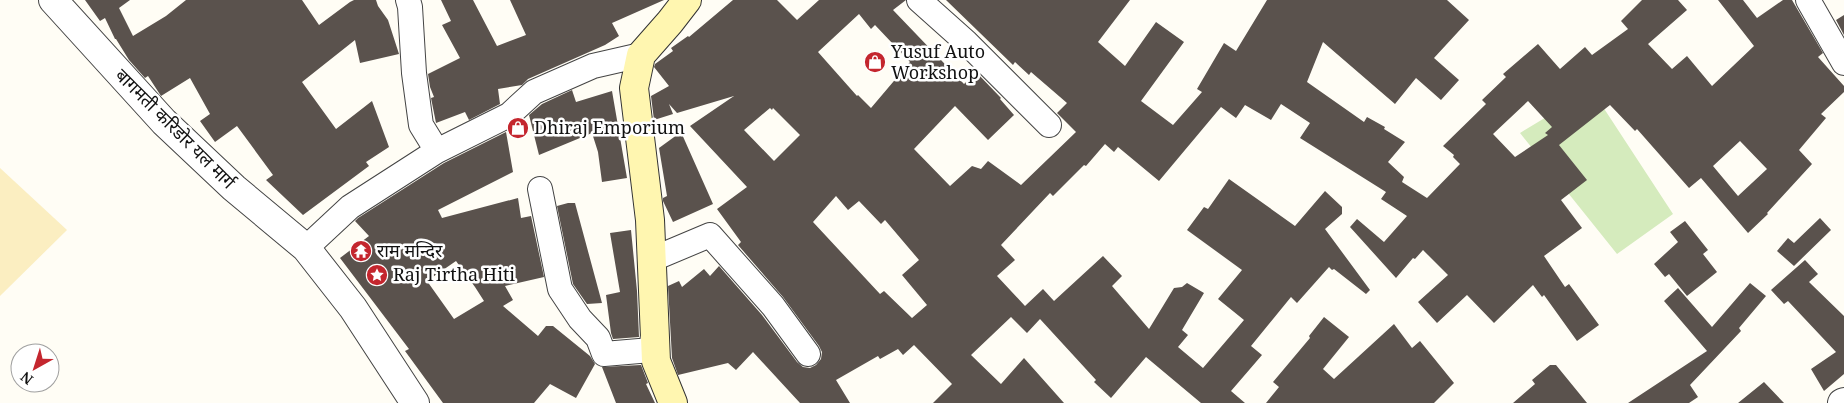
<svg xmlns="http://www.w3.org/2000/svg" width="1844" height="403" font-family="'Noto Serif','Noto Sans Devanagari',serif">
<rect width="100%" height="100%" fill="#fffdf5"/>
<path fill="#d5ebbd" d="M1586,81L1673,214L1617,254L1520,133L1553,113Z"/>
<path fill="#fbeec1" d="M0,168L67,230L0,296Z"/>
<path fill="#5a524d" fill-rule="evenodd" d="M85,0H130L119,8L133,36L166,16L186,0H302L319,25L350,2L354,0H376L378,6L388,20L399,54L360,63L355,40L302,82L336,129L372,101L389,147L366,162L369,166L303,215L266,180L273,175L237,126L215,142L200,121L210,114L190,78L161,96L148,76L145,78L129,60L116,39H115L105,18L100,21Z
M441,0H473L497,46L526,35L510,0H664L612,23L619,36L605,45L528,79L522,85L498,89L500,104L469,120L465,112L436,123L431,98L434,97L430,87L428,74L460,58L442,25L451,21Z
M733,0H777L797,20L819,0H906L893,10L964,84L976,72L1001,98L1000,99L1014,115L988,140L955,106L914,149L950,186L972,166L981,169L988,161L1021,185L1076,132L1057,113L1067,103L1031,72L1029,75L1015,62L1013,65L946,0H1130L1098,42L1125,66L1156,22L1184,42L1141,101L1173,125L1202,92L1197,89L1224,43L1236,51L1267,0H1447L1469,20L1434,58L1459,80L1441,100L1416,78L1395,104L1323,42L1307,82L1364,122L1367,117L1385,127L1384,129L1405,142L1388,162L1404,177L1402,182L1427,198L1460,164L1453,157L1454,155L1443,146L1486,104L1482,100L1506,77L1503,74L1538,44L1560,69L1585,47L1592,55L1628,29L1621,21L1642,0H1678L1687,10L1648,44L1672,69L1687,56L1712,86L1754,46L1718,0H1743L1757,18L1783,0H1792L1823,53L1818,57L1844,86V92L1821,114L1826,118L1799,150L1812,164L1767,213L1768,214L1748,233L1701,178L1689,188L1637,129L1635,131L1610,105L1559,145L1587,180L1561,200L1582,228L1544,256L1565,287L1569,284L1599,325L1577,341L1544,295L1542,297L1533,285L1494,323L1467,295L1437,323L1418,302L1448,275L1423,250L1415,259L1413,258L1396,278L1350,227L1357,219L1384,242L1407,216L1381,199L1386,192L1300,138L1310,123L1281,104L1271,120L1245,105L1236,118L1221,107L1159,181L1118,147L1114,152L1105,144L1086,166L1084,165L1053,196L1050,193L1001,245L1015,260L997,276L1025,306L1043,289L1054,301L1103,256L1122,276L1112,286L1149,329L1174,288L1182,287L1187,283L1204,293L1182,330L1188,335L1178,347L1203,368L1244,320L1218,299L1242,270L1187,230L1204,207L1208,209L1229,179L1295,226L1325,191L1342,207V214L1325,229L1370,290L1366,294L1334,269L1332,270L1329,267L1297,303L1291,297L1251,346L1262,355L1231,391L1245,403H1201L1146,357L1111,398L1094,382L1096,380L1040,319L1027,333L1011,317L971,355L1001,384L1024,358L1064,403H933L952,384L914,345L903,355L898,349L880,359L878,356L836,380L850,403H800L753,352L736,370L728,363L678,375L672,358L668,286L679,281L682,287L704,269L710,276L719,266L762,315L797,362L803,367L810,368L816,365L821,359L822,352L819,346L783,297L738,245L741,242L717,209L747,187L690,126L734,96L677,113L669,104L673,114L654,120L651,96L669,86L654,67L655,64L673,51L671,48L688,36L689,37ZM859,14L871,29L875,25L910,62L871,108L858,95L857,96L818,52ZM1528,101L1552,127L1545,133L1548,135L1515,157L1493,134ZM770,108L772,110L773,108L800,135L774,161L744,130ZM1740,141L1767,169L1738,196L1713,166ZM836,196L848,210L859,201L881,224L885,220L919,260L902,275L927,305L912,318L884,291L880,294L813,222Z
M1844,15V35L1836,20Z
M572,90L576,102L612,91L627,178L602,182L598,152L592,133L539,155L529,115L542,104Z
M506,132L513,172L438,210L442,218L518,198L521,218L531,216L544,277L505,286L513,300L503,306L538,336L546,326H553L590,356L595,364L576,398L550,384L534,403H443L405,351L409,349L340,258L369,236L355,221L358,218L444,163ZM456,261L475,287L484,301L454,319L427,281Z
M681,132L713,204L673,222L663,201V198L667,196L659,148Z
M568,203H575L602,303L587,304L573,284L557,206Z
M1820,218L1831,230L1794,266L1777,251L1788,238L1794,243Z
M1685,221L1708,250L1703,254L1717,272L1687,296L1669,274L1665,277L1654,264L1678,242L1670,232Z
M631,230L637,291L639,337L613,339L611,333L606,295L620,292L610,233Z
M1805,260L1818,274L1809,282L1844,316V374L1824,391L1811,369L1836,352L1788,301L1784,304L1771,290Z
M1750,283L1766,296L1739,328L1741,331L1690,385L1698,397L1689,403H1628L1707,351L1664,301L1678,288L1712,327Z
M1324,317L1349,337L1323,369L1334,379L1394,324L1412,348L1420,341L1454,383L1434,403H1266L1279,387L1273,382L1310,338L1309,336Z
M641,365L648,383L646,384L655,403H616L602,367Z
M1550,365H1556L1587,403H1513L1535,384L1532,380Z
M1764,382L1784,403H1738Z"/>
<g fill="none" stroke-linecap="round" stroke-linejoin="round">
<g stroke="#444" stroke-width="26">
<path id="minor" d="M408,0L410,7L414,73L421,125L437,151
M919,0L966,42L1049,125
M1808,0L1844,63
M540,189L560,289L580,319L598,338L604,354L651,350L654,329
M306,248L350,207L437,151L509,115L534,92L593,66L641,55
M653,259L710,235L773,306L808,354"/>
</g>
<g stroke="#444" stroke-width="30">
<path id="tertiary" d="M53,0L164,122L234,188L306,248L353,308L415,403
M1842,403L1844,402"/>
</g>
<g stroke="#333" stroke-width="30">
<path id="secondary" d="M673,403L656,361L650,220L634,88L641,55L670,22L687,0"/>
</g>
<use href="#minor" stroke="#fff" stroke-width="24"/>
<use href="#tertiary" stroke="#fff" stroke-width="28"/>
<use href="#secondary" stroke="#fff6b0" stroke-width="28"/>
</g>
<defs>
<g id="shop-disc" transform="scale(1.125)"><circle r="9.5" fill="#c4262e" stroke="#fff"/><path d="M-5-2.5h2.3a2.7 3.5 0 0 1 5.4 0H5L5.5 6h-11ZM-1.5-2.5h3a1.5 2.3 0 0 0-3 0Z" fill="#fff"/></g>
<g id="temple-disc" transform="scale(1.125)"><circle r="9.5" fill="#c4262e" stroke="#fff"/><path d="M0-6L5-2H3V0L6.5 2.5H4V6H1.5V3h-3V6H-4V2.5H-6.5L-3 0V-2H-5Z" fill="#fff"/></g>
<g id="sight-disc" transform="scale(1.125)"><circle r="9.5" fill="#c4262e" stroke="#fff"/><path d="M0-6L1.8-2.2L6-1.7L2.9 1.2L3.7 5.4L0 3.3L-3.7 5.4L-2.9 1.2L-6-1.7L-1.8-2.2Z" fill="#fff"/></g>
</defs>
<g fill-rule="evenodd">
<use href="#shop-disc" x="875" y="62"/>
<use href="#shop-disc" x="518" y="128"/>
<use href="#temple-disc" x="361" y="251"/>
<use href="#sight-disc" x="377" y="275"/>
</g>
<g text-anchor="middle" stroke-width="5" stroke-linejoin="round" paint-order="stroke">
<g font-size="18" fill="#111" stroke="#fff" text-anchor="start">
<text x="891" y="58">Yusuf Auto<tspan x="891" dy="21">Workshop</tspan></text>
<text x="534" y="134">Dhiraj Emporium</text>
<text x="377" y="257">राम मन्दिर</text>
<text x="393" y="281">Raj Tirtha Hiti</text>
</g>
<g font-size="18" fill="#111" stroke="#fff">
<text transform="translate(175 129) rotate(45)" y="6">बागमती करिडोर यल मार्ग</text>
</g>
</g>
<g transform="translate(35 368) rotate(219)"><circle r="24" fill="#ffffff" stroke="#a0a0a0"/>
<path d="M0-4L9 19L0 12L-9 19Z" fill="#c4262e"/>
<text y="-8" font-size="14" font-weight="bold" text-anchor="middle" fill="#111111">N</text>
</g>
</svg>
